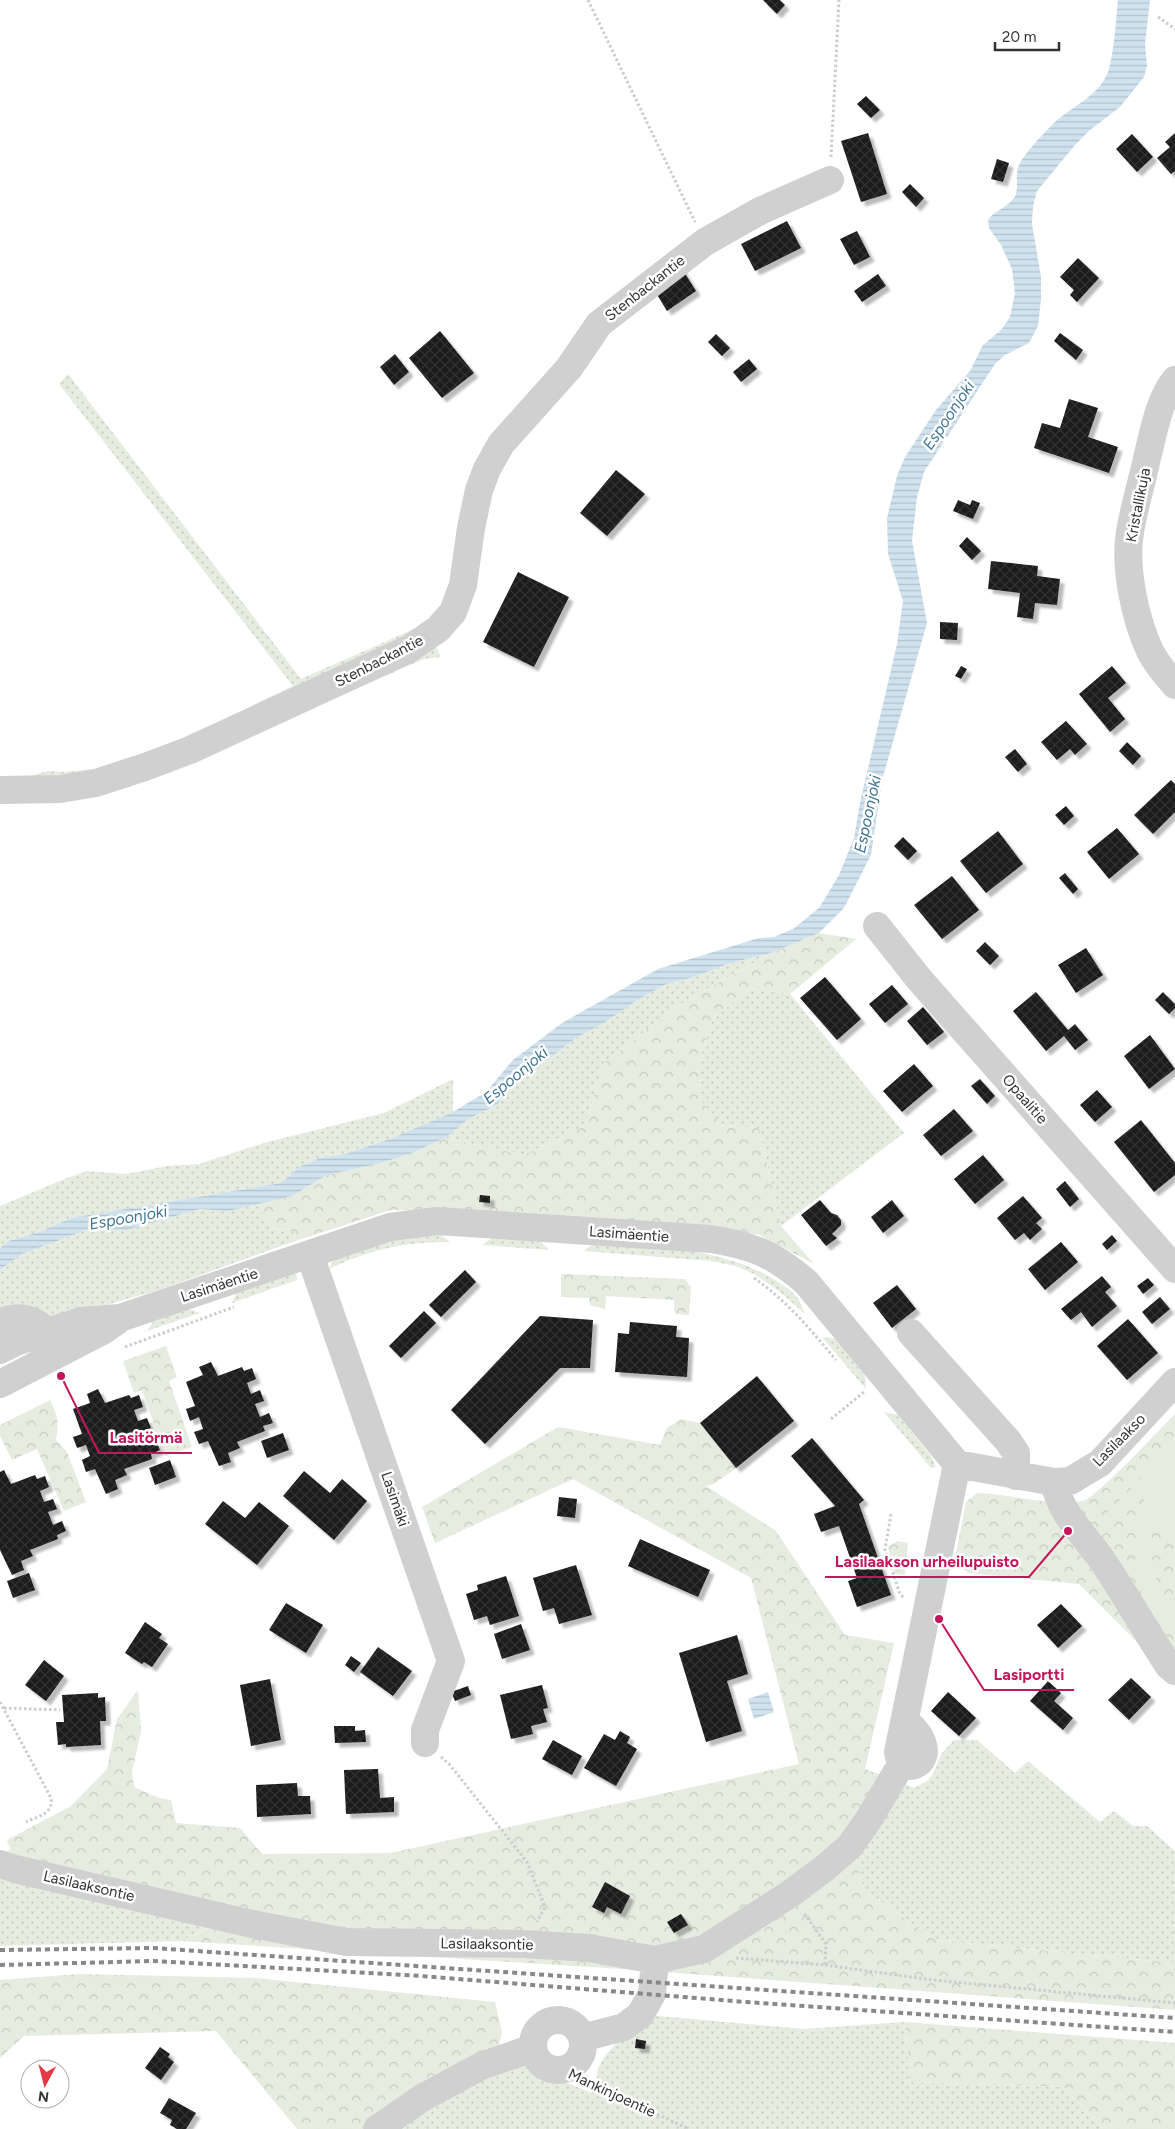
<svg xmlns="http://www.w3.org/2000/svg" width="1175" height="2129" font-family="Figtree,sans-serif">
<defs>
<pattern id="grass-dots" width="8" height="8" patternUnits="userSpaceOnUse" patternTransform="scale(1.25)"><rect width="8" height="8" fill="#e6ecdf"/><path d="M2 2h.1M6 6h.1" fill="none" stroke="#c6cbc0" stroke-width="1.8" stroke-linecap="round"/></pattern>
<pattern id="forest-crowns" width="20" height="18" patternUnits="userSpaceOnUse" patternTransform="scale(1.25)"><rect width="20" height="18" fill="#e6ecdf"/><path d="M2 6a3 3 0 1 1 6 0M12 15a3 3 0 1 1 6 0" fill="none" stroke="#c6cbc0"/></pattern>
<pattern id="water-rules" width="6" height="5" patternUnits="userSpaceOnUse" patternTransform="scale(1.25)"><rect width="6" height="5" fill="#cfe2ee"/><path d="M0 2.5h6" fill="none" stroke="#b2c2cd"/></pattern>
<pattern id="building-cross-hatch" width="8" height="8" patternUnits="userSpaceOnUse" patternTransform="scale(1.25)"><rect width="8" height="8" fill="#1a1a1a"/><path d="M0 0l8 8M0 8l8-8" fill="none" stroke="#333"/></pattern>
<filter id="shadow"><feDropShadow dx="4.5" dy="4.5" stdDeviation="1" flood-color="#0004"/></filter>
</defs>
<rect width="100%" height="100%" fill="#fff"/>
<path fill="url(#grass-dots)" d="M68,374L301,679L425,624L441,657L424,659L242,739L0,802V776H30L48,771L64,772L102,768L171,745L293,686L59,384Z
M771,953L679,1005L604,1063L585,1126L524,1155L445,1138L470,1118L497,1105L517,1080L538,1067L576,1038L604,1023L638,1000L664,985L694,977L730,963Z
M751,989L790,994L904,1133L781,1226L759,1128L723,1126L701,1101L698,1064L713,1018Z
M453,1079V1112L390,1139L345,1154L320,1158L301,1166L281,1183L71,1218L42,1231L9,1241L0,1248V1206L67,1178L87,1171L126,1174L167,1166L199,1164L264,1143L384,1113Z
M257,1203L271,1228L294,1232L295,1241L159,1290L78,1313L60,1317L50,1316L42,1311L0,1313V1270L22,1254L89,1229L127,1230L200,1209L228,1210Z
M440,1234L450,1242C403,1242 372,1249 329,1269L336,1256L382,1239Z
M493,1237L540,1241L549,1250L482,1245Z
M593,1244C657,1248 719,1246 775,1280C790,1290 800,1295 804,1313L780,1292L756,1275L736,1266L711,1261L584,1251Z
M286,1273L296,1274L297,1280L232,1303L236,1293Z
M188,1309L200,1313L147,1331L153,1322Z
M822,1337L836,1339L865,1376L866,1389Z
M884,1412L898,1415L931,1456L936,1467L931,1468Z
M954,1740H977L1015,1773L1028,1761L1100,1822L1114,1811L1133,1826H1147L1175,1851V1963L935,1940L863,1889L856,1859L900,1782L914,1788C937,1777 931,1775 941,1755C944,1750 950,1745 954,1740Z
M10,1849L22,1879L218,1923L181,1941L0,1946V1859Z
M647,2015L804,2029L905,2022L910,2082L1064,2087L1103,2129H393L494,2069L522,2065L592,2093L598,2082C589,2061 633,2029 647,2015Z"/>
<path fill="url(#forest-crowns)" d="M819,933L856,939L790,994L751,989L713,1018L698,1064L701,1101L723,1126L759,1128L781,1226L814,1264L760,1235L691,1225L457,1212L391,1210L295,1241L294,1232L271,1228L257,1203L292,1196L327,1175L378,1164L412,1153L445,1138L524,1155L585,1126L604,1063L679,1005L771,953Z
M561,1274L685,1279L691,1287L689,1315L676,1314L674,1311V1300L606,1296L605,1309L590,1305L589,1298L561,1297Z
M166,1346L177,1377L169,1381L192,1447L165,1456L142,1390L134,1393L123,1361Z
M50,1400C58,1416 59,1422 56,1440L67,1452L86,1502L64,1511L37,1449L12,1460L0,1436V1425Z
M1175,1414V1680L1079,1584L968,1573L955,1559L966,1502L977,1493C1013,1494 1048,1507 1083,1501C1095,1499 1162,1427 1175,1414Z
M681,1419L700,1423L736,1468L714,1484L706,1486L776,1531L845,1635L894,1643L865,1769L900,1782L856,1859L863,1889L935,1940L1175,1963V2010L637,1970L181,1941L217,1924L22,1879L7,1840L71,1806L107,1769L117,1719L138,1690L141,1732L132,1772L134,1787L159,1798L171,1800L176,1823L240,1828L262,1854L390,1853L799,1764L751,1578L573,1479L435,1543L422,1507L558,1427L660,1445L667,1428Z
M897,1541L908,1543L905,1575L894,1574L888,1547Z
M79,1974L255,1978L495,2002L502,2032L494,2069L393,2129H297L216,2031L24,2036L0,2058V1980Z
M905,2022L1175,2043V2129H1103L1064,2087L910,2082Z"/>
<path fill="#e6ecdf" d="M1175,1444V1546L1152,1524L1150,1540L1152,1565L1160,1591L1175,1614V1639C1128,1598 1127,1543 1148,1489L1107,1530L1099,1521Z"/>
<path fill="url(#water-rules)" d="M1118,0H1150L1145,44L1147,66L1144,77L1120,107L1090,130L1075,145L1037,191L1033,206L1032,224L1041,277V299L1038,326L1029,343L1005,355L995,364L924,472L917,497L912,541L927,623L882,780L871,855L844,908L819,933L771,953L730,963L694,977L664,985L638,1000L604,1023L576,1038L538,1067L517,1080L497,1105L470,1118L445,1138L412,1153L378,1164L327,1175L292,1196L228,1211L200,1209L127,1230L89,1229L22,1254L0,1270V1248L9,1241L42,1231L71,1218L281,1183L301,1166L320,1158L345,1154L390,1139L453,1112L486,1092L513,1060L562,1023L658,969L759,938L774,937L793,929L819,908L839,875L854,838L860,803L897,644L903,601L888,554L887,518L897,476L905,457L936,410L970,371L983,345L1002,329L1010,317L1015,293L1012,269L1001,245L989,228L988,220C995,210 1008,207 1014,198C1020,189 1014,176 1019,165C1025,153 1041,136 1051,126C1069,107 1098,98 1108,72C1114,55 1116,19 1118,0Z
M768,1692L774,1712L754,1719L748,1699Z"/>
<path fill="url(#building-cross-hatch)" filter="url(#shadow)" d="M763,0H780L785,5L777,14Z
M866,96L880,110L871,118L857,104Z
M868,133L887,194L861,202L841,141Z
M1175,133V171L1171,174L1157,158L1170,147L1165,142Z
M1132,134L1153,157L1137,172L1116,149Z
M997,159L1009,163L1003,182L991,179Z
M910,184L924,198L916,207L902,192Z
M787,221L801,248L755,271L741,244Z
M857,231L870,257L854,265L840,239Z
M1078,258L1099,278L1077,302L1070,295L1074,290L1060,277Z
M681,267L696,291L667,311L653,288Z
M878,274L886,286L862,302L854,291Z
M440,331L474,373L442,398L409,358Z
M1060,333L1083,350L1076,360L1054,341Z
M716,334L730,348L722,356L708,342Z
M395,354L409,372L394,385L380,367Z
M749,359L757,369L741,382L733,372Z
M1069,399L1098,408L1088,437L1118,447L1109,473L1034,448L1042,423L1060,428Z
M616,470L645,494L607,536L580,513Z
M958,500L970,505L972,500L980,503L973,519L953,511Z
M967,537L981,551L972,560L959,546Z
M991,561L1038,566L1037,576L1060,579L1057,605L1035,603L1033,619L1017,617L1020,593L988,589Z
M518,572L569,597L534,667L483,642Z
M940,622L958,623L957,640L940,639Z
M961,666L967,669L961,679L955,676Z
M1112,666L1126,683L1108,698L1125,719L1110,732L1079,694Z
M1066,721L1087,744L1075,755L1070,749L1057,760L1041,742Z
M1127,742L1141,756L1133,765L1119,751Z
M1015,749L1027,764L1018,772L1005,757Z
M1171,780L1175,784V812L1153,834L1134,815Z
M1066,806L1074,816L1064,825L1055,815Z
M1117,828L1139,854L1109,879L1087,852Z
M998,831L1023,864L986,893L960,861Z
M903,837L917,851L908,860L894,846Z
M1065,873L1078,889L1073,894L1059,878Z
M952,876L979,910L942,939L914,905Z
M985,942L999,956L990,965L976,951Z
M1086,948L1103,975L1076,993L1058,965Z
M825,977L861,1019L837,1040L800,998Z
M892,985L908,1004L885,1023L869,1004Z
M1036,992L1068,1030L1075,1024L1088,1040L1075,1050L1064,1036L1046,1051L1013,1011Z
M1163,992L1175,1004V1008L1169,1014L1155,1000Z
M923,1007L944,1032L927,1045L907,1021Z
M1150,1035L1175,1069L1149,1089L1124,1056Z
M914,1064L933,1086L902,1112L883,1091Z
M980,1079L995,1096L987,1104L971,1086Z
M1097,1090L1112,1107L1095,1122L1080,1105Z
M954,1109L973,1131L941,1156L923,1135Z
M1141,1120L1175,1163V1175L1154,1192L1114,1142Z
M983,1155L1004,1180L975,1204L954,1179Z
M1065,1181L1079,1199L1070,1207L1056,1189Z
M480,1195L490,1196V1203L479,1202Z
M1023,1196L1042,1218L1036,1223L1042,1229L1030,1240L1024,1233L1015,1240L997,1218Z
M820,1200L831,1213L837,1215L841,1220V1225L832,1234L837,1238L826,1246L801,1215Z
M892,1200L904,1216L883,1233L871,1217Z
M1112,1235L1117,1241L1107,1250L1102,1244Z
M1061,1242L1078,1262L1045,1290L1028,1269Z
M465,1270L476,1282L441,1317L429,1305Z
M1102,1276L1111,1287L1105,1292L1117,1306L1092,1327L1081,1312L1071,1320L1061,1309Z
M1148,1278L1154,1285L1143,1294L1137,1286Z
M897,1285L916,1309L892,1328L873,1303Z
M1160,1297L1170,1309L1152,1324L1142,1312Z
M424,1311L436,1323L401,1358L389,1346Z
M540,1316L593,1320L590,1368H560L485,1444L451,1410Z
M1128,1319L1158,1353L1127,1380L1097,1346Z
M630,1322L677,1326L676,1337L689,1338L687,1377L615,1372L618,1333L629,1334Z
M211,1362L218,1376L242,1367L244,1371L252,1368L256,1379L247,1383L251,1394L260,1390L264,1401L255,1404L260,1417L269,1413L273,1423L263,1426L265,1431L237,1442L240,1448L228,1453L231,1462L219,1466L208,1441L199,1444L194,1432L203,1429L199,1417L190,1421L186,1409L195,1406L186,1382L203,1375L199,1367Z
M757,1376L794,1421L736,1468L700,1423Z
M98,1389L105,1403L129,1395L131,1398L139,1395L143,1407L134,1410L138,1421L147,1418L151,1428L142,1431L147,1444L156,1441L160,1450L151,1454L152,1459L124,1469L127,1475L115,1480L118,1489L106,1494L95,1469L86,1472L82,1460L90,1456L86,1445L77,1448L73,1437L82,1434L73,1409L90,1403L87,1394Z
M283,1433L289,1450L267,1458L261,1441Z
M812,1438L864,1500L859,1504L891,1595L857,1607L848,1581L857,1578L839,1526L821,1532L814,1514L835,1506L791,1456Z
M170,1460L176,1477L155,1485L149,1468Z
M4,1470L11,1484L35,1475L37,1479L45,1476L49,1487L40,1491L44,1502L53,1499L57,1509L48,1512L53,1525L62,1521L66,1531L57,1535L58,1539L30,1550L33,1556L21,1561L24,1570L12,1575L0,1550V1472Z
M304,1471L330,1493L342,1479L367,1501L334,1540L283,1496Z
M559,1497L577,1499L575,1518L557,1516Z
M223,1501L245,1518L259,1502L289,1526L257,1565L205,1524Z
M640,1539L710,1570L698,1597L628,1566Z
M576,1565L592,1615L559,1624L554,1608L543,1611L533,1578Z
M29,1573L35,1590L13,1598L7,1581Z
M506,1576L519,1616L490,1625L487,1616L474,1620L466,1594L478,1590L477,1585Z
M286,1603L323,1625L306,1653L269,1630Z
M1061,1604L1082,1626L1058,1648L1037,1625Z
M145,1622L162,1634L159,1638L168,1644L152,1667L144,1662L142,1664L125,1653Z
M521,1624L530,1650L502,1659L494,1634Z
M737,1635L748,1674L727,1681L742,1731L706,1742L679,1653Z
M378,1647L412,1671L393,1696L360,1672Z
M351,1656L361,1663L354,1672L345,1665Z
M44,1660L64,1676L46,1701L25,1685Z
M1131,1678L1151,1697L1129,1720L1108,1700Z
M270,1679L281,1740L251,1746L240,1685Z
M1048,1681L1061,1693L1054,1701L1073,1718L1063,1730L1030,1701Z
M542,1685L548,1708L543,1709L547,1722L531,1726L533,1734L511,1739L500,1695Z
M468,1686L471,1695L455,1701L451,1692Z
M948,1692L976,1718L959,1736L931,1711Z
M98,1693V1698L105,1697L106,1721H100L101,1745L66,1747V1744L58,1745L56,1722H64L62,1695Z
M334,1726H355V1731L365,1730L366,1742L335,1743Z
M620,1731L630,1737L627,1743L637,1749L616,1786L584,1768L604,1734L615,1740Z
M553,1740L582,1756L572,1775L542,1759Z
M378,1769L380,1798L394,1797V1812L346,1814L344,1770Z
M297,1783L298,1796H310L311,1814L257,1817L256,1785Z
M605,1882L630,1896L621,1914L607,1907L604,1913L592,1907Z
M681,1914L688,1925L674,1933L667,1922Z
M636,2039L646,2041L645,2049L635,2048Z
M160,2047L170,2054L168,2057L174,2062L161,2080L145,2068Z
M169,2098L196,2113L186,2129H177L170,2125L172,2120L160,2113Z"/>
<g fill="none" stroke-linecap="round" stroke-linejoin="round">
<path stroke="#cdcdcd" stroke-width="3" stroke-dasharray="2.5 2.5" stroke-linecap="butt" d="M588,0L695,222
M1158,17L1175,29
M831,157L839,0
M754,1278C787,1301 811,1330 836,1360
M125,1347L234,1307
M831,1419L864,1392
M891,1514L885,1550L900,1594L905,1599
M0,1702L51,1798C54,1813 39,1816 26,1822
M4,1708L60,1710
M441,1757L450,1765L527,1862L545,1907L537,1922
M736,1958L825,1965L826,1944L803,1912
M825,1965L933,1980L1175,2003
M562,2070L689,2129"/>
<path stroke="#d0d0d0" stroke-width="28" d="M1175,380C1158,402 1154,431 1147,458C1142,482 1134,507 1130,532C1124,567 1135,619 1150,651C1156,663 1166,675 1175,685
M0,790L60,789L96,783L145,767L190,750L409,649L438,629L453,612L463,585L471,528L479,490L487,469L501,444L569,368L599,324L705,242L760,211L830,180
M877,926L919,979L1175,1269
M310,1255L451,1661L425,1730V1743
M0,1323C20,1312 46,1321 52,1344
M911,1333L1008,1441L1016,1453V1476
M0,1350L16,1342L81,1321L120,1318L390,1227L437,1221L711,1239C754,1246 773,1254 806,1282L957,1464L1054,1482L1070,1481L1100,1463L1175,1382
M0,1384L104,1330L117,1321
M1054,1482C1061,1516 1086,1536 1104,1563C1126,1596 1146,1631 1168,1665L1175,1671
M905,1720C911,1726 919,1733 922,1742C932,1765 901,1777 898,1752L957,1464
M0,1864L19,1870L257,1925L346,1942L524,1944L589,1948L655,1960L704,1949L790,1894L826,1867L850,1846L869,1819L902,1763
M533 2045a25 25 0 1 1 50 0a25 25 0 1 1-50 0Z
M582,2038L624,2027L640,2015L652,1994L655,1960
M377,2129L422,2098L481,2066L533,2048"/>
<path stroke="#888" stroke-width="4" stroke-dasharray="5 4" stroke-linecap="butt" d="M0,1950L153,1948L1175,2018
M0,1965L153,1961L421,1976L746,2002L1175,2032"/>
</g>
<g text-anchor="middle" stroke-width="5" stroke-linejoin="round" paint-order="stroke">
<g font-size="15" fill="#333" stroke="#fff">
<text transform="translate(645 288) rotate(-38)" y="5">Stenbackantie</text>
<text transform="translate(1138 505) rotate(-79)" y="5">Kristallikuja</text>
<text transform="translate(379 661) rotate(-27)" y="5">Stenbackantie</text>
<text transform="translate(1025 1099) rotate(49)" y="5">Opaalitie</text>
<text transform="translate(629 1234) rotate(4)" y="5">Lasimäentie</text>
<text transform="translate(219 1285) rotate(-18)" y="5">Lasimäentie</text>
<text transform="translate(1119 1440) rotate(-45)" y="5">Lasilaakso</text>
<text transform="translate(395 1499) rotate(71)" y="5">Lasimäki</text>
<text transform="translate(89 1886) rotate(13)" y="5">Lasilaaksontie</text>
<text transform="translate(487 1944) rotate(1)" y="5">Lasilaaksontie</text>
<text transform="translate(612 2093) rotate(25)" y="5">Mankinjoentie</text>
</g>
<g font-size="16" font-style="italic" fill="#3f7597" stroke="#fff">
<text transform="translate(948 415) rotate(-56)" y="6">Espoonjoki</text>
<text transform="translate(867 814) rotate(-78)" y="6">Espoonjoki</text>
<text transform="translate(515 1075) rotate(-40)" y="6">Espoonjoki</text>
<text transform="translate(128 1217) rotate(-10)" y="6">Espoonjoki</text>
</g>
</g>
<path fill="none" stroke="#c2185b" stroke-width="2" d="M61 1376L99 1453H192M1068 1531L1029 1577H825M939 1619L984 1690H1074"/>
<g fill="#c2185b" stroke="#fff" stroke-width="2">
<circle cx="61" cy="1376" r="5"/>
<circle cx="1068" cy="1531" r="5"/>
<circle cx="939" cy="1619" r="5"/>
</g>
<g font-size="16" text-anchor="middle" font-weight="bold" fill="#c2185b" stroke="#fff" stroke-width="5" stroke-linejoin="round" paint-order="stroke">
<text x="146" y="1443">Lasitörmä</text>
<text x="927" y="1567">Lasilaakson urheilupuisto</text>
<text x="1029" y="1680">Lasiportti</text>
</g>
<g transform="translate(45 2084) rotate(187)"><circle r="24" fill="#ffffff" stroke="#adadad"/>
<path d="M0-4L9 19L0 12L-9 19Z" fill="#e63946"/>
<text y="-8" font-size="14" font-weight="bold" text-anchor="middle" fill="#333333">N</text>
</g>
<path d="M995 42v8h64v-8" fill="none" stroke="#333333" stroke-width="2.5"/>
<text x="1002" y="42" font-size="15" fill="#333333" stroke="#ffffff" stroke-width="4" paint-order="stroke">20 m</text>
</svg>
